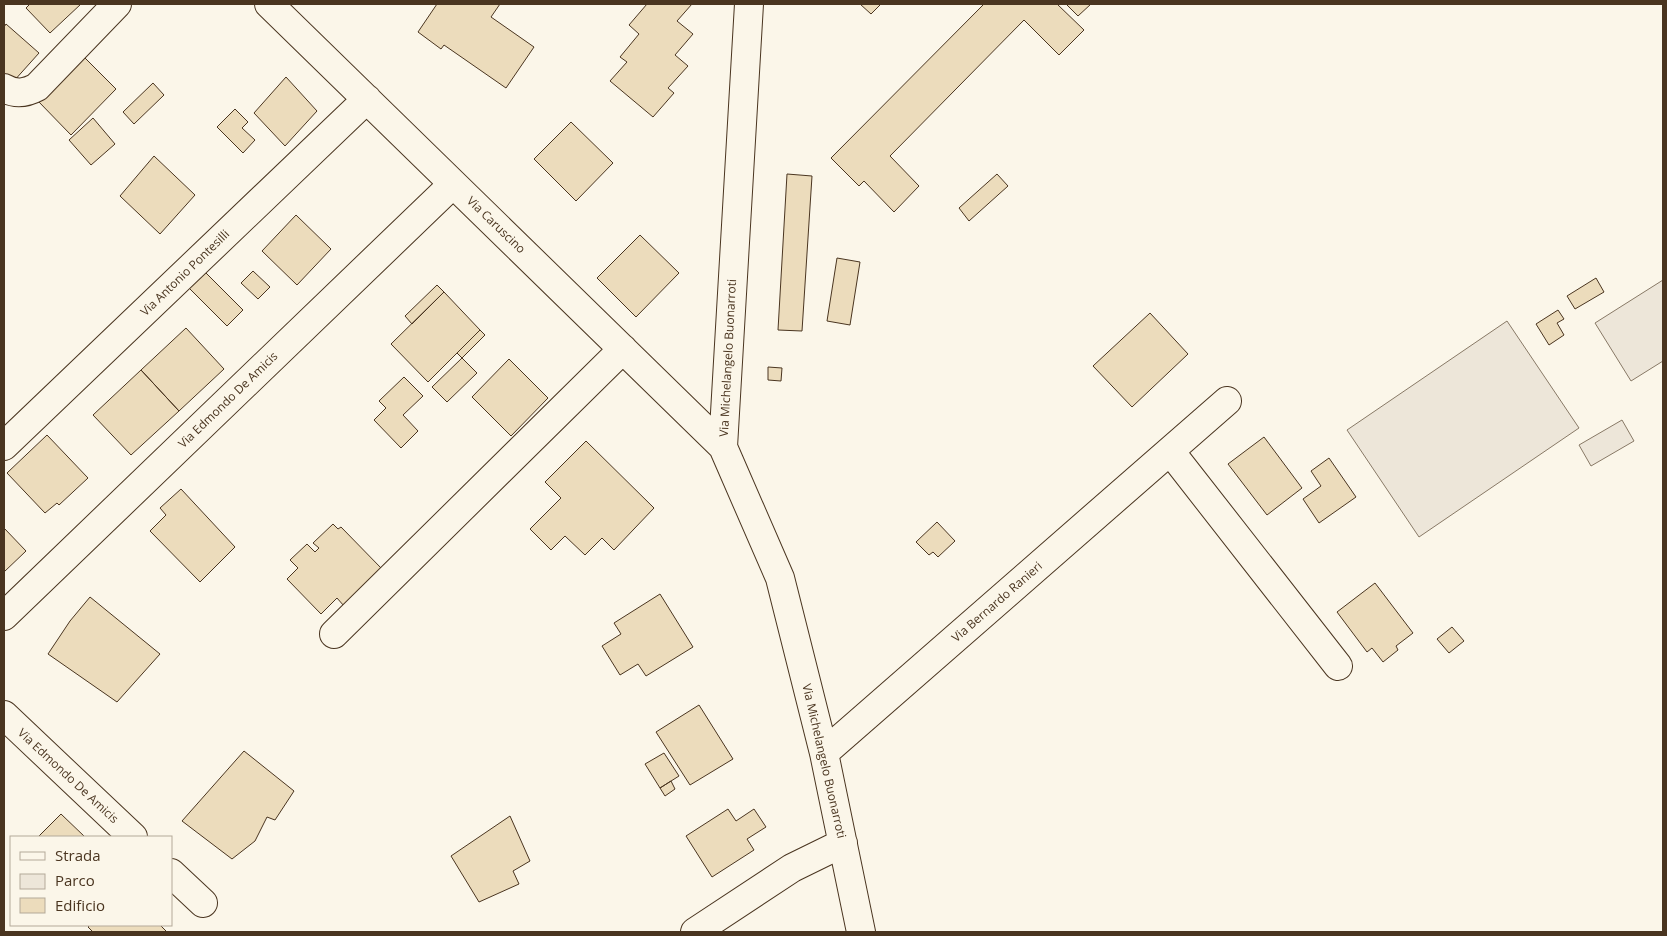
<svg xmlns="http://www.w3.org/2000/svg" width="1667" height="936" font-family="'Open Sans',sans-serif">
<rect width="100%" height="100%" fill="#fbf6e9"/>
<path fill="#ede6d9" stroke="#887966" d="M1663,280V361L1631,381L1595,323Z
M1507,321L1579,428L1419,537L1347,430Z
M1622,420L1634,441L1591,466L1579,445Z"/>
<path fill="#ecdcbc" stroke="#4a3520" d="M30,4H81L50,33L26,8Z
M437,4H500L491,17L534,47L506,88L444,45L441,49L418,32Z
M647,4H692L677,21L693,34L675,55L688,66L668,88L674,93L653,117L610,81L627,62L620,57L639,34L629,25Z
M860,4H881L871,14Z
M984,4H1057L1084,30L1059,55L1024,20L890,156L919,186L894,212L864,181L859,186L831,158Z
M1066,4H1091L1078,16Z
M6,24L39,53L13,82L4,74V27Z
M83,56L116,89L71,135L38,101Z
M286,77L317,111L285,146L254,113Z
M153,83L164,95L134,124L123,112Z
M235,109L248,122L242,128L255,140L243,153L217,127Z
M93,118L115,144L91,165L69,140Z
M571,122L613,163L576,201L534,159Z
M154,156L195,195L160,234L120,196Z
M787,174L812,176L802,331L778,330Z
M997,174L1008,186L969,221L959,208Z
M296,215L331,249L297,285L262,251Z
M640,235L679,273L636,317L597,278Z
M837,258L860,262L850,325L827,321Z
M201,268L243,310L227,326L185,284Z
M253,271L270,287L258,299L241,283Z
M1596,278L1604,292L1575,309L1567,296Z
M437,285L444,292L412,324L405,316Z
M444,292L480,330L428,382L391,344Z
M1558,310L1564,319L1557,323L1564,335L1549,345L1536,324Z
M1150,313L1188,354L1132,407L1093,366Z
M186,328L224,369L179,411L141,370Z
M480,330L485,335L462,358L457,353Z
M462,358L477,373L447,402L432,387Z
M509,359L548,398L511,436L472,397Z
M768,367L782,368L781,381L768,380Z
M141,370L179,411L131,455L93,415Z
M404,377L423,396L403,415L418,431L401,448L374,420L386,408L379,401Z
M47,435L88,478L59,505L57,503L45,513L7,473Z
M1264,437L1302,488L1267,515L1228,464Z
M586,441L654,508L614,550L602,538L585,555L565,536L551,550L530,529L561,498L545,482Z
M1329,458L1356,497L1319,523L1303,499L1321,486L1311,471Z
M181,489L235,547L200,582L150,531L166,515L160,508Z
M937,522L955,541L938,557L933,552L929,555L916,542Z
M333,524L338,529L341,527L382,569L344,606L337,598L321,614L287,579L298,568L290,560L307,544L315,552L319,548L313,543Z
M4,528L26,551L4,572Z
M1375,583L1413,633L1396,646L1398,650L1383,662L1372,648L1367,652L1337,612Z
M660,594L693,647L646,676L638,664L620,675L602,646L621,634L614,623Z
M90,597L160,654L117,702L48,654L70,621Z
M1452,627L1464,641L1449,653L1437,639Z
M699,705L733,759L690,785L656,732Z
M244,751L294,791L275,820L267,817L255,841L232,859L182,821Z
M664,753L679,776L660,788L645,764Z
M671,781L675,789L665,796L660,788Z
M728,809L736,821L754,809L766,827L747,839L754,850L712,877L686,836Z
M61,814L85,837H38Z
M510,816L530,861L513,871L519,884L479,902L451,856Z
M90,925H160L167,932H93L88,927Z"/>
<g fill="none" stroke-linecap="round" stroke-linejoin="round">
<g stroke="#4a3520" stroke-width="30">
<path id="minor" d="M269,4L723,447
M749,4L723,447L780,578L824,753L861,932
M4,88C16,95 26,93 37,87L117,4
M4,446L367,99
M1170,451L1338,666
M4,616L453,184
M334,634L623,349
M4,715L133,837
M824,753L1227,401
M171,873L203,903
M695,932L792,868L843,843"/>
</g>
<use href="#minor" stroke="#fbf6e9" stroke-width="28"/>
</g>
<g text-anchor="middle" stroke-width="4" stroke-linejoin="round" paint-order="stroke">
<g font-size="12" fill="#4a3520" stroke="#fbf6e9">
<text transform="translate(496 225) rotate(44)" y="4">Via Caruscino</text>
<text transform="translate(185 273) rotate(-44)" y="4">Via Antonio Pontesilli</text>
<text transform="translate(728 358) rotate(-87)" y="4">Via Michelangelo Buonarroti</text>
<text transform="translate(228 400) rotate(-44)" y="4">Via Edmondo De Amicis</text>
<text transform="translate(997 602) rotate(-41)" y="4">Via Bernardo Ranieri</text>
<text transform="translate(824 761) rotate(77)" y="4">Via Michelangelo Buonarroti</text>
<text transform="translate(68 776) rotate(43)" y="4">Via Edmondo De Amicis</text>
</g>
</g>
<rect width="1667" height="936" fill="none" stroke="#4a3520" stroke-width="10"/>
<rect x="10" y="836" width="162" height="90" fill="#fbf6e9" stroke="#b4a999"/>
<rect x="20" y="852" width="25" height="8" fill="#fbf6e9" stroke="#b4a999"/>
<text x="55" y="861" font-size="15" fill="#4a3520">Strada</text>
<rect x="20" y="874" width="25" height="15" fill="#ede6d9" stroke="#b4a999"/>
<text x="55" y="886" font-size="15" fill="#4a3520">Parco</text>
<rect x="20" y="898" width="25" height="15" fill="#ecdcbc" stroke="#b4a999"/>
<text x="55" y="911" font-size="15" fill="#4a3520">Edificio</text>
</svg>
